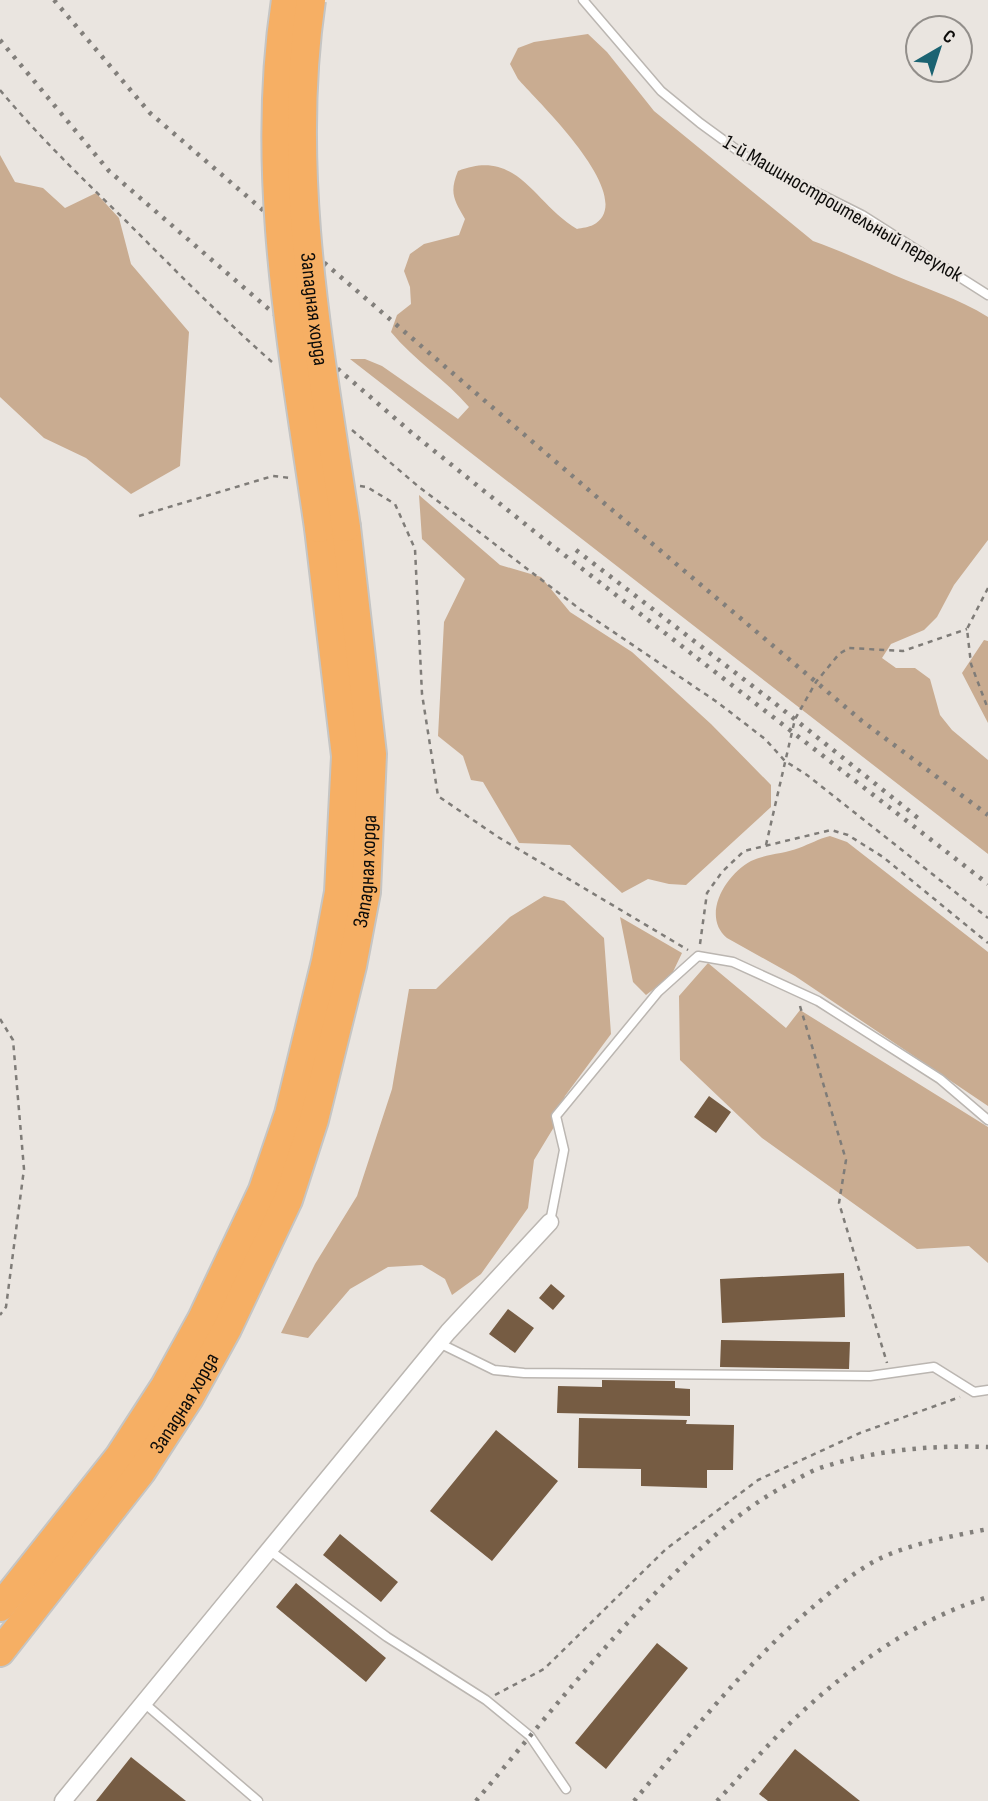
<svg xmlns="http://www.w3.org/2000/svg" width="988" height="1801" font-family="'Sofia Sans Condensed',sans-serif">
<rect width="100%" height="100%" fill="#eae5e0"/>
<path fill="#c9ac91" d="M588,34L607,52L654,111L813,241C841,251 867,263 894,275C926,289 958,298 988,317V540L954,585L937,617L924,630L891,644L882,658L896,668H915L930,679L940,715L952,730L988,760V854L350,359H365L382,366L458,419L469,407C446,380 414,360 391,332L397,315L411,304L410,287L404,271L410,254L424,244L459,235L465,219C454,200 449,193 458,171C518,147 534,204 577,229C582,228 589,227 593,225C641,199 537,101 518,79L510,64L518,48L534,42Z
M0,155L15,182L43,188L65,208L96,193L119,218L131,264L189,332L180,466L131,494L86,458L44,438L0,397Z
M419,495L500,565L541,577L570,612L632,652L711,724L771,785V807L686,885L669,884L648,879L622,893L570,845L519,843L483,782L471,780L463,756L438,736L444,622L465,579L422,539Z
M984,640L988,641V723L962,673Z
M830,836L847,842L988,952V1106L795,976L727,938C701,916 725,875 751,861C765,854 784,854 799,848C810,844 818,839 830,836Z
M544,896L564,901L604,938L611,1034L565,1096L554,1127L534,1160L528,1208L481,1274L452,1295L445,1279L422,1265L388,1267L350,1289L308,1338L281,1333L315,1264L357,1196L392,1089L409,989H436L510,917Z
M620,917L682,953L671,976L646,995L633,982Z
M708,963L786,1028L800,1010L988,1127V1263L969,1246L917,1249L762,1138L680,1060L679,996Z"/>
<path fill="#765c43" d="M709,1096L731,1112L716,1133L694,1117Z
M844,1273L845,1317L722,1323L720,1279Z
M551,1284L565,1296L553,1310L539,1298Z
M508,1309L534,1328L515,1353L489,1334Z
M721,1340L850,1342L849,1369L720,1367Z
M602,1380L675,1381V1388L690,1389V1416L557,1413L558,1386L602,1387Z
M579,1418L687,1420L686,1424L734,1425L733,1470H707V1488L641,1486V1469L578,1468Z
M496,1430L558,1481L492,1561L430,1511Z
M340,1534L398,1582L381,1602L323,1555Z
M296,1583L386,1658L366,1682L276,1607Z
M657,1643L688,1668L606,1769L575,1743Z
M795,1749L860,1801H768L759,1794Z
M131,1757L186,1801H96Z"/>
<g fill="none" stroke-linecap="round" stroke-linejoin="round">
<g stroke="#bbb6b1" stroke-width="11">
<path id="lane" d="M583,0L661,91L700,123L748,158L862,215L988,295
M550,1222L564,1150L556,1116L658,992L698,956L733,962L818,1001L940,1079L988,1120
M439,1343L494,1370L524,1373L870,1376L934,1367L974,1392L988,1390
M269,1550L387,1637L486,1700L530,1736L566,1789
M144,1703L258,1801"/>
</g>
<g stroke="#bbb6b1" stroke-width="19">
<path id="street" d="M63,1801L448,1332L550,1222"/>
</g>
<g stroke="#c5c5c4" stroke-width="32">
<g id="highway">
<path d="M0,1607L119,1457L165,1386L202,1319L263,1190L289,1114L326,961L339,892L346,756L319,528"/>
<path id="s1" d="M0,1652L141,1472L189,1398L227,1329L288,1200L314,1120L352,966L366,892L372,754L346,527"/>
</g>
</g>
<path stroke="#7f7c78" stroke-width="2.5" stroke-dasharray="5 5" stroke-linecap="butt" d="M0,90C39,137 82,178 126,221C174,269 221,317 272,362
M352,430L419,487L475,529L581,610L717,702L765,739L785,761L807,775L988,918
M360,486L367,487L395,504L415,549L422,694L438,796L498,837L688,950
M139,516L273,476L291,478
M988,588L967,629L971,664L988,709
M766,845L795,719L816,682L839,654L849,648L903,651L967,629
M700,944L707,893L722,872L744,851L831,830L848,835L883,857L988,943
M800,1006L846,1160L839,1203L887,1363
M0,1019L13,1040L24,1169L6,1307L0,1315
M495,1695L544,1669L666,1549L758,1480L860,1433L960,1397"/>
<use href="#lane" stroke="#fff" stroke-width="8"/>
<use href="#street" stroke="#fff" stroke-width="16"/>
<use href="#highway" stroke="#f6af64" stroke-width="28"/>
<path stroke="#827f7b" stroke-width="4.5" stroke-dasharray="3.5 7" stroke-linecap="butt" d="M54,0L150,113L591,492L816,682L862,721L988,815
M0,40L109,171L412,433L540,536L988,884
M576,550L772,701L923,822
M476,1801C539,1726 599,1650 668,1580C706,1542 743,1507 792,1482C801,1477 811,1471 820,1468C874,1450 931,1445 988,1447
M634,1801C689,1736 742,1668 807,1612C828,1594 851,1574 875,1561C907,1544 953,1536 988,1529
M717,1801C739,1778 760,1753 783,1730C840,1674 910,1621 988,1597"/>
<g stroke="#c5c5c4" stroke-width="32" stroke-linecap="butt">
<g id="highway-bridge">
<path d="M286,0C259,176 294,354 319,528"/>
<path id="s2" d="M311,0C285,176 320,353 346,527"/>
</g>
</g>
<use href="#highway-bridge" stroke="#f6af64" stroke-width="28"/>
</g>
<g text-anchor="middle" stroke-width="5" stroke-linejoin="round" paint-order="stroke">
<g font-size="21" fill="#0d0c0a" stroke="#eae5e0">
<text transform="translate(843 208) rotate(30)" y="7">1-й Машиностроительный переулок</text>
<text dy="7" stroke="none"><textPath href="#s2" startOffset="310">Западная хорда</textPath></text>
<text dy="7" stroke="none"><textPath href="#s1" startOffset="877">Западная хорда</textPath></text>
<text dy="7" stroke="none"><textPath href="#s1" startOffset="310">Западная хорда</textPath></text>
</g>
</g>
<g transform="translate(939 49) rotate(39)"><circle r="33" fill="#eae5e0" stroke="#928e8a" stroke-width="2"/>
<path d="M0-5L12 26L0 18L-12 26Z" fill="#1b6372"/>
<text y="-10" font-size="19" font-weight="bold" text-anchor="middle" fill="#0d0c0a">С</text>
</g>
</svg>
